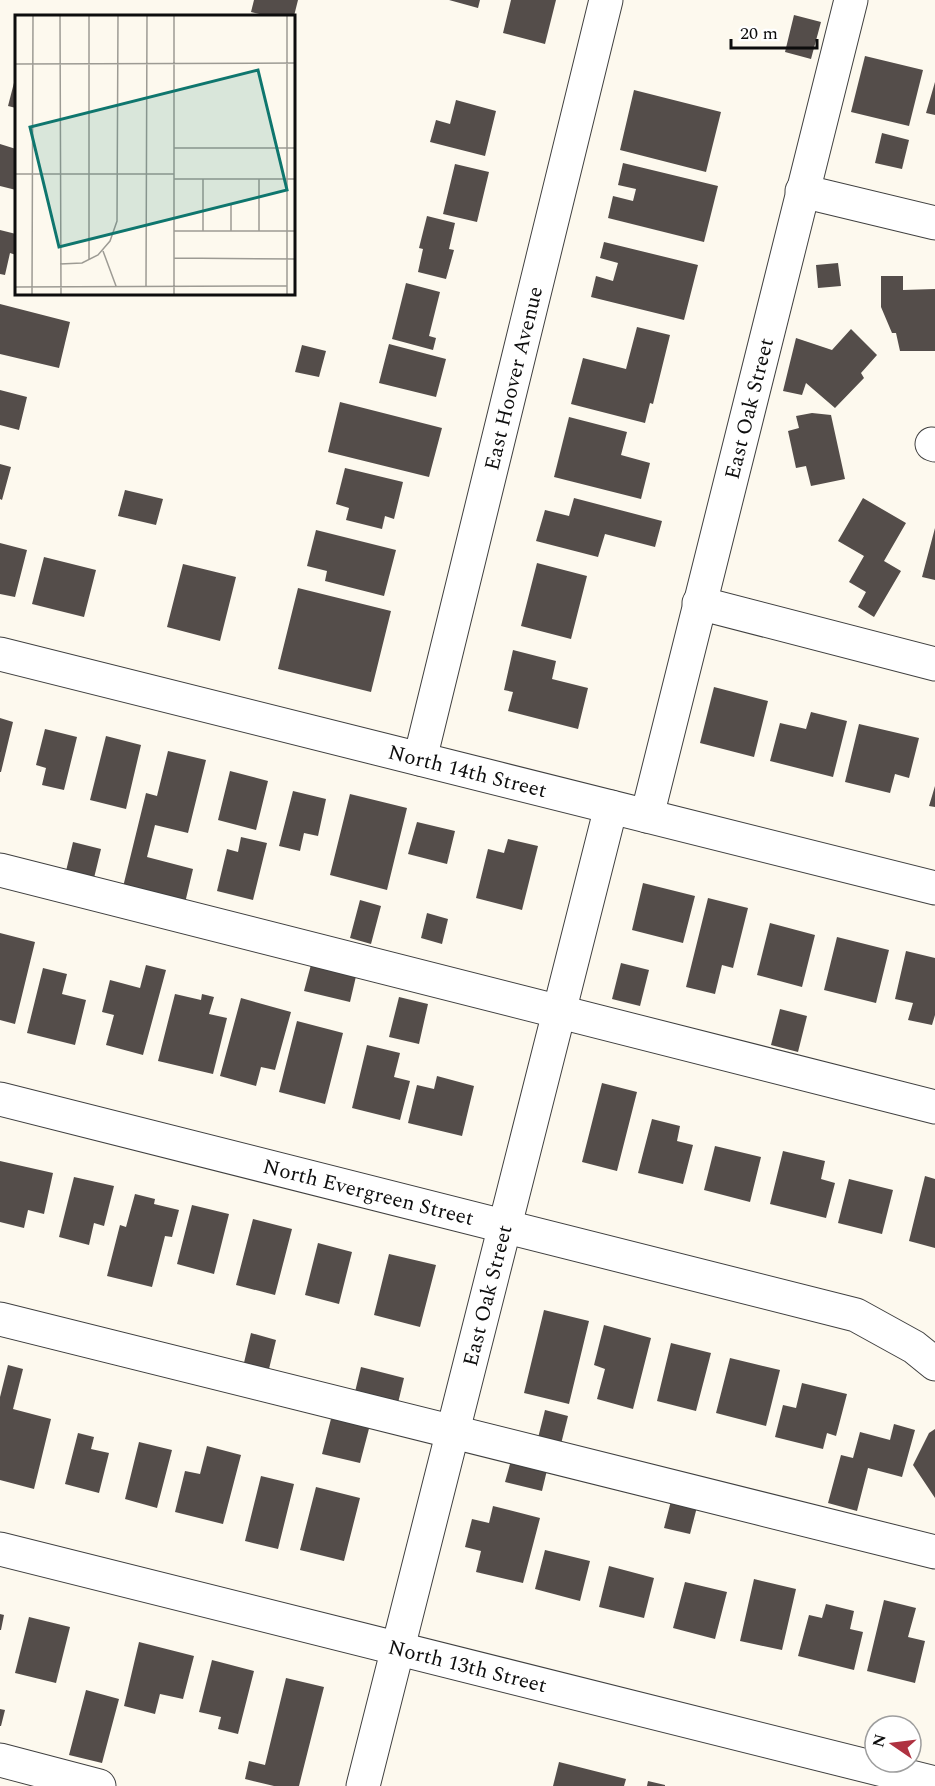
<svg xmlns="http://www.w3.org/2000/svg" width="935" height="1786" font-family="Spectral,serif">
<rect width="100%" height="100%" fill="#fdf9ee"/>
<path fill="#544d4a" d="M254,0H298L294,16H268L251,12Z
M449,0H480L478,8Z
M511,0H556L545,44L503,33Z
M794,15L821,22L811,59L785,52Z
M865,56L923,70L909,126L851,112Z
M16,75V108L8,106Z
M935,82V115L926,113Z
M634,90L721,112L706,172L620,150Z
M456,100L496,111L485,156L430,142L436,120L450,124Z
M882,133L909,140L902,169L875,163Z
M0,144L16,149V190L0,186Z
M623,163L718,186L704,242L608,218L613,196L633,201L636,189L618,185Z
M455,164L489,172L477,222L443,214Z
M427,216L455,223L449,249L454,250L446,279L418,272L423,249L419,248Z
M0,230L16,234V255L10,253L5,275L0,274Z
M604,242L698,265L684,320L591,297L596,276L613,281L618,263L600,258Z
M838,263L841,286L818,288L816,265Z
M881,276H903V290L935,289V351H900L896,333H892L881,307Z
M406,283L440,292L429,336L436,338L433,350L392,339Z
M0,304L70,322L59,368L0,354Z
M637,327L670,335L653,404L650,403L645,423L571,404L583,358L626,369Z
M851,329L877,355L861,373L864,378L835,408L806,383L802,395L783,391L796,338L832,350Z
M389,344L446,359L436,397L379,383Z
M302,345L326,351L319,377L295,372Z
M0,390L27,397L19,430L0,425Z
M340,402L442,428L429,477L328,452Z
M812,413L831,415L845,479L811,486L806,466L796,468L788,431L799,428L796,416Z
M569,417L627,432L621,455L650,463L641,499L554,477Z
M0,464L11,467L2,500L0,499Z
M345,468L403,482L394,519L385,516L382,529L346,520L349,508L336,504Z
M125,490L163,499L156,525L118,516Z
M574,498L662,521L655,547L605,534L598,557L536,541L545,510L569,516Z
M863,498L906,523L884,561L901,571L874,617L858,607L866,592L849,582L864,556L838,541Z
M935,528V580L922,577Z
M316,530L396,550L384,596L325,581L327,571L307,566Z
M0,543L27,550L15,597L0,594Z
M44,557L96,570L84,617L32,604Z
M537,563L587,576L571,639L521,626Z
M183,564L236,577L220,641L167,627Z
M298,588L391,611L371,692L278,669Z
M513,650L556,661L552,679L588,688L578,729L508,711L513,692L504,690Z
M714,687L768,701L754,757L700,743Z
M811,712L847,721L833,777L770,761L780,723L806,729Z
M0,718L13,722L1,772H0Z
M859,724L919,738L909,778L895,774L890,793L845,782Z
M45,729L77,737L64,790L42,785L46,768L36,765Z
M106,736L141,745L126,809L90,800Z
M168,751L206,760L188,833L155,825L147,857L193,869L185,903L123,887L146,793L157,796Z
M230,771L268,781L256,830L218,820Z
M935,786V807L929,806Z
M293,791L326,799L318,836L304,833L300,851L279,846Z
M350,794L407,808L387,890L330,875Z
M417,822L455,831L447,864L408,854Z
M241,837L267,843L253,900L217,891L227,849L238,852Z
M508,839L538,846L522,910L476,898L488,849L504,853Z
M73,842L101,849L94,878L66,871Z
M643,883L695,896L683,943L632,930Z
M708,898L748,908L733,968L722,965L715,994L686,987Z
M360,900L381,906L371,944L350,938Z
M427,913L448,919L442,944L421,938Z
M770,923L815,935L802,987L757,975Z
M0,933L35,942L15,1024L0,1020Z
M837,937L889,950L876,1003L824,990Z
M906,951L935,958V1015L932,1025L908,1020L913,1003L895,999Z
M312,961L357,972L350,1002L304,991Z
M621,963L649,970L640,1006L612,999Z
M146,965L166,970L143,1055L106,1045L114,1015L102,1012L110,980L140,988Z
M43,968L67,974L62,994L86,1000L75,1045L27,1033Z
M175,994L201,1000L202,994L214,997L209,1014L227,1018L213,1074L158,1061Z
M399,997L428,1004L419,1044L389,1037Z
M241,998L291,1012L275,1070L261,1067L256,1086L220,1076Z
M780,1009L807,1016L798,1052L771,1045Z
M297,1021L343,1033L325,1104L279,1092Z
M367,1045L400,1053L394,1077L410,1081L400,1120L352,1108Z
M437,1076L474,1086L462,1136L408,1123L417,1085L434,1089Z
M602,1083L637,1092L617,1171L582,1162Z
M652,1119L680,1126L677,1141L693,1145L683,1184L638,1173Z
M715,1146L761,1157L750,1202L704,1190Z
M783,1151L825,1161L821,1179L835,1183L826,1218L770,1204Z
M0,1161L53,1173L44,1214L28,1210L24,1228L0,1222Z
M925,1176L935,1179V1248L909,1241Z
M74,1177L114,1186L104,1226L94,1223L89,1245L59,1237Z
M849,1179L893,1190L882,1234L838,1223Z
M135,1194L155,1199L154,1204L179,1210L172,1237L165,1236L152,1287L107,1276L120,1225L126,1227Z
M192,1205L229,1214L214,1274L177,1264Z
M253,1219L292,1229L275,1295L236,1285Z
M318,1243L352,1252L339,1304L305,1295Z
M389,1254L436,1265L420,1327L374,1315Z
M544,1310L589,1321L569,1404L524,1393Z
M604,1325L651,1338L633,1409L597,1399L605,1369L594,1365Z
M251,1333L276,1340L268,1373L243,1367Z
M671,1343L711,1353L696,1411L657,1401Z
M730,1358L780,1370L766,1426L716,1413Z
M8,1365L23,1369L13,1409L51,1419L34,1489L0,1480V1397Z
M361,1367L404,1378L398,1403L355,1392Z
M802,1383L847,1394L836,1436L827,1433L823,1449L775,1437L783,1405L796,1408Z
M545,1410L568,1416L561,1444L538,1438Z
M333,1411L371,1421L360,1463L322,1454Z
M894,1424L915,1430L902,1477L868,1468L857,1511L828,1503L841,1455L853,1458L860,1432L890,1440Z
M935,1429V1498L913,1465L929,1433Z
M78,1433L94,1437L91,1449L109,1453L99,1493L65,1484Z
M139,1442L172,1450L157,1508L125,1499Z
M207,1446L241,1455L223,1524L175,1512L185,1471L200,1474Z
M512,1457L548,1466L542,1491L505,1482Z
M261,1476L294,1484L278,1549L245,1541Z
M316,1487L360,1498L344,1561L300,1550Z
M671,1501L697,1507L690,1534L664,1528Z
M493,1506L540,1518L523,1583L476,1572L481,1551L465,1547L472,1519L489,1523Z
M545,1550L590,1561L580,1601L535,1589Z
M609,1566L654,1578L644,1618L599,1607Z
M754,1579L796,1589L782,1650L740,1641Z
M685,1582L727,1592L715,1639L673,1628Z
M884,1600L916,1608L908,1637L925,1641L915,1683L867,1671Z
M826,1604L854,1611L850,1629L863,1632L854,1670L798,1656L809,1615L822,1618Z
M0,1614L4,1615L1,1630H0Z
M29,1617L70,1627L56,1683L15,1673Z
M139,1642L194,1656L183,1699L160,1694L155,1714L124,1706Z
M212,1660L254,1671L238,1734L218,1729L221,1717L199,1712Z
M286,1678L324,1687L299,1786H274L245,1779L249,1761L265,1765Z
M86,1690L119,1699L102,1763L69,1755Z
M0,1709L5,1710L1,1726H0Z
M559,1762L626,1779L624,1786H553Z
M648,1781L665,1785V1786H647Z"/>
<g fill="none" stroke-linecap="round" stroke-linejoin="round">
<g stroke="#404040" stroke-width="35">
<g id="minor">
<path d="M802,191L935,223"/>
<path d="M932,444L935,445"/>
<path d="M699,603L935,664"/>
<path id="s1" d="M0,654L935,888"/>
<path id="s2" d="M420,759L606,0"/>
<path id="s3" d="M647,816L851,0"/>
<path d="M0,870L935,1107"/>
<path id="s4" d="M0,1099L856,1315L914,1347L935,1364"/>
<path d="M0,1319L935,1552"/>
<path id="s5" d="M0,1549L935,1783"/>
<path d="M0,1760L99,1786"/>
<path id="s6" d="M363,1786L611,807"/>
</g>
</g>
<use href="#minor" stroke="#fff" stroke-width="33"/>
</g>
<g text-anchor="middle" stroke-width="6" stroke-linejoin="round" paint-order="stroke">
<g font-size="21" fill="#0d0d0d" stroke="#fff">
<text dy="7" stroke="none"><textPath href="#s2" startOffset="392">East Hoover Avenue</textPath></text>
<text dy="7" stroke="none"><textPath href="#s3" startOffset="420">East Oak Street</textPath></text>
<text dy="7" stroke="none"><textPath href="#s1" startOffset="482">North 14th Street</textPath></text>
<text dy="7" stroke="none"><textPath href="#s4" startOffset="380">North Evergreen Street</textPath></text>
<text dy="7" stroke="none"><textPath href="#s6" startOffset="506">East Oak Street</textPath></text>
<text dy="7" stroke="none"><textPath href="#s5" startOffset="482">North 13th Street</textPath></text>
</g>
</g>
<g transform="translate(15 15)">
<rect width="280" height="280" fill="#fdf9ee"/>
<path fill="none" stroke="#9d9b94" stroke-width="1.5" d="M45,1L46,280M0,49L281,48M159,133H281M0,159H159M159,164H281M244,164V216M159,216H281M188,216V164M216,216V188M88,236L101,271M159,243L281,244M74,245V1M45,249L67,248L83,240L95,226L102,206L103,1M131,271L132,1M0,272L272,271M17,280L18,1M159,280V1M272,280V1"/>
<path fill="#0f766e" fill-opacity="0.15" stroke="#0f766e" stroke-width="3" d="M243,55L272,175L44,232L15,112Z"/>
<rect width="280" height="280" fill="none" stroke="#0d0d0d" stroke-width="3"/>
</g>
<g transform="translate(893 1744) rotate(284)"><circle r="28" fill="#ffffff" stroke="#9e9e9e" stroke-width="1.5"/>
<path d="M0-4.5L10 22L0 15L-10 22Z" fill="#af3241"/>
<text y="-9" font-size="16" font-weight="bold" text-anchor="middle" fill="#0d0d0d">N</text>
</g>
<path d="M731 39v9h86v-9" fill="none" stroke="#0d0d0d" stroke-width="3"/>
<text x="740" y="39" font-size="18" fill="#0d0d0d" stroke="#ffffff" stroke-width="4.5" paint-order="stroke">20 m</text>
</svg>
